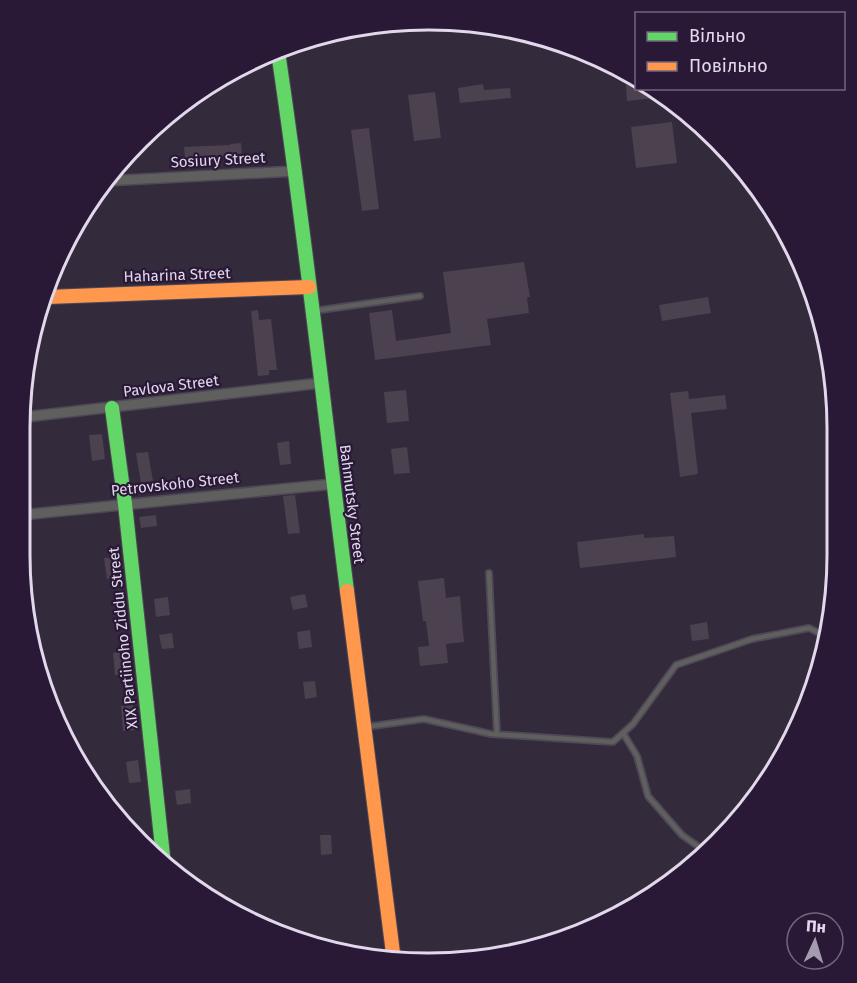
<svg xmlns="http://www.w3.org/2000/svg" width="857" height="983" font-family="'Fira Sans',sans-serif">
<rect width="100%" height="100%" fill="#332a3b"/>
<path fill="#4c414f" d="M483,84L484,90L510,88L511,98L460,103L458,88Z
M636,84V88H652L666,97L627,101L626,85Z
M435,92L441,138L414,141L408,95Z
M672,122L677,163L636,168L631,127Z
M369,128L379,209L362,211L351,130Z
M241,143L242,156L185,158L184,147L230,145V144Z
M524,262L530,297H527L529,313L487,319L491,345L375,360L369,313L392,310L396,341L451,333L443,272Z
M708,297L711,313L662,321L659,305Z
M258,310L259,320L271,319L277,370H269V375L258,376L251,311Z
M406,390L409,421L387,423L384,392Z
M688,391L689,399L725,395L727,409L691,413L698,474L680,477L670,393Z
M102,434L105,459L92,461L89,435Z
M289,441L291,464L280,465L277,443Z
M407,447L410,473L394,474L391,449Z
M148,452L153,481L141,483L136,453Z
M295,495L300,533L288,534L283,496Z
M156,515L157,526L141,528L139,517Z
M644,534V538L674,536L676,557L580,568L577,542Z
M116,557L118,578L107,579L104,558Z
M444,578L446,598L460,596L464,642L446,644L448,663L420,666L418,647L429,646L426,621H423L418,581Z
M305,594L308,607L293,610L290,597Z
M168,597L170,615L156,617L154,599Z
M707,622L709,639L692,641L690,625Z
M310,630L312,647L299,649L297,632Z
M172,633L174,648L162,649L159,635Z
M126,651L128,674L115,675L113,653Z
M315,681L317,697L305,699L303,682Z
M133,705L135,730L123,731L121,706Z
M138,760L141,782L129,783L126,762Z
M190,789L191,803L177,805L175,791Z
M320,835H331L332,854L321,855Z"/>
<g fill="none" stroke-linecap="round" stroke-linejoin="round">
<g stroke="#4f4856" stroke-width="8">
<path id="lane" d="M313,311L420,296
M489,573L497,734
M365,727L424,719L491,734L613,742L633,724L676,665L752,639L809,628L829,638
M623,733L637,756L648,796L682,835L706,852"/>
</g>
<g stroke="#4f4856" stroke-width="12">
<path id="street" d="M105,181L296,171
M25,417L320,383
M21,515L333,484
M39,676L44,675"/>
</g>
<g stroke="#4f4856" stroke-width="16">
<path id="fast" d="M278,52C305,231 324,411 347,591
M112,408L125,504L164,865"/>
</g>
<g stroke="#4f4856" stroke-width="16">
<path id="slow" d="M47,297L309,287
M347,591L394,961"/>
</g>
<use href="#lane" stroke="#5f5f5e" stroke-width="4.5"/>
<use href="#street" stroke="#5f5f5e" stroke-width="9"/>
<use href="#fast" stroke="#63d668" stroke-width="14"/>
<use href="#slow" stroke="#ff974d" stroke-width="14"/>
</g>
<g text-anchor="middle" stroke-width="4.5" stroke-linejoin="round" paint-order="stroke">
<g font-size="15" fill="#e2d8ec" stroke="#291937">
<text transform="translate(218 160) rotate(-3)" y="5">Sosiury Street</text>
<text transform="translate(177 275) rotate(-2)" y="5">Haharina Street</text>
<text transform="translate(171 386) rotate(-7)" y="5">Pavlova Street</text>
<text transform="translate(175 484) rotate(-6)" y="5">Petrovskoho Street</text>
<text transform="translate(352 504) rotate(83)" y="5">Bahmutsky Street</text>
<text transform="translate(123 638) rotate(-96)" y="5">XIX Partiinoho Ziddu Street</text>
</g>
</g>
<path d="M0 0H857V983H0ZM428 30H429A398 398 0 0 1 827 428V555A398 398 0 0 1 429 953H428A398 398 0 0 1 30 555V428A398 398 0 0 1 428 30Z" fill="#291937" fill-rule="evenodd"/>
<path fill="none" stroke="#e2d8ec" stroke-width="3" d="M428 30H429A398 398 0 0 1 827 428V555A398 398 0 0 1 429 953H428A398 398 0 0 1 30 555V428A398 398 0 0 1 428 30Z"/>
<rect x="635" y="12" width="210" height="78" fill="#291937" stroke="#73657f" stroke-width="1.5"/>
<rect x="647" y="32" width="30" height="9" fill="#63d668" stroke="#73657f" stroke-width="1.5"/>
<text x="689" y="42" font-size="18" fill="#e2d8ec">Вільно</text>
<rect x="647" y="62" width="30" height="9" fill="#ff974d" stroke="#73657f" stroke-width="1.5"/>
<text x="689" y="72" font-size="18" fill="#e2d8ec">Повільно</text>
<g transform="translate(815 941) rotate(4)"><circle r="28" fill="#291937" stroke="#73657f" stroke-width="1.5"/>
<path d="M0-4.5L10 22L0 15L-10 22Z" fill="#a59bae"/>
<text y="-9" font-size="16" font-weight="bold" text-anchor="middle" fill="#e2d8ec">Пн</text>
</g>
</svg>
